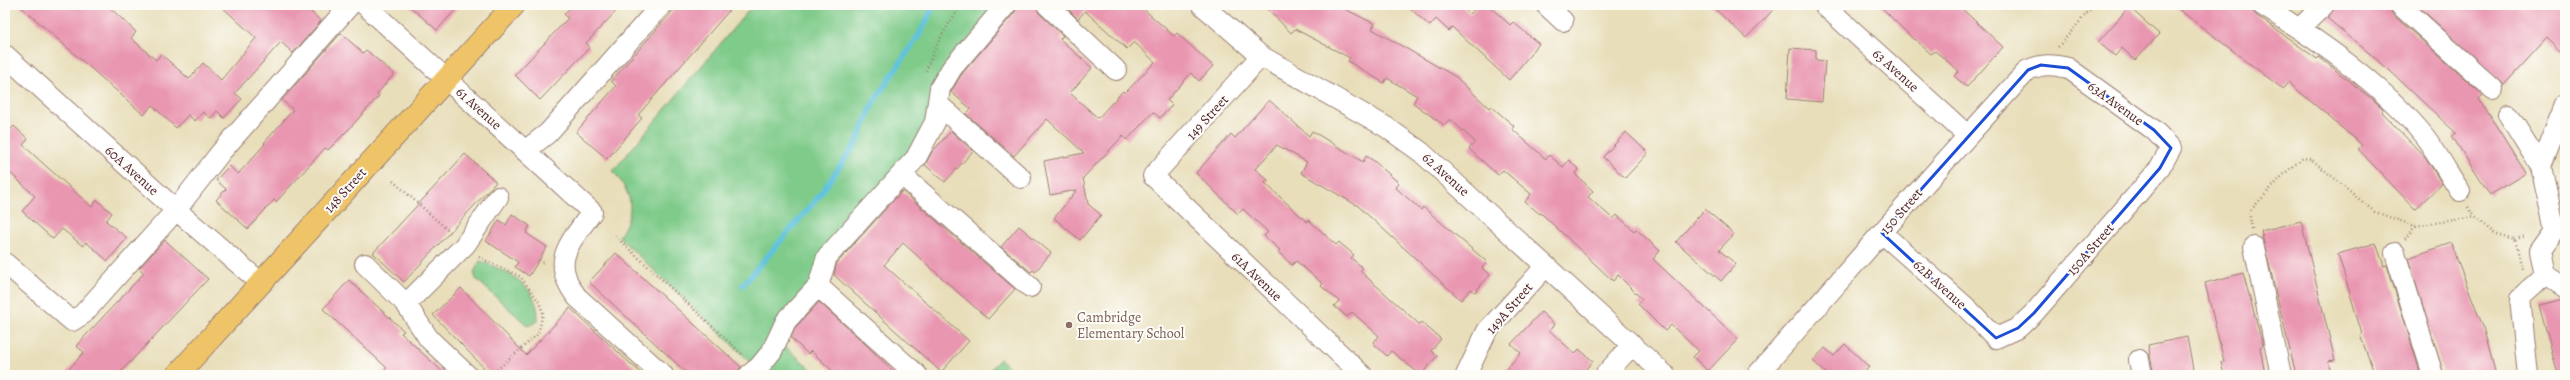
<svg xmlns="http://www.w3.org/2000/svg" width="2570" height="380" font-family="Alegreya,serif">
<rect width="100%" height="100%" fill="#fdfcf7"/>
<filter id="ink" filterUnits="userSpaceOnUse"><feTurbulence type="fractalNoise" baseFrequency=".025" numOctaves="2"/><feDisplacementMap in="SourceGraphic" scale="8" xChannelSelector="R" yChannelSelector="G"/><feConvolveMatrix kernelMatrix="1 2 1 2 8 2 1 2 1" color-interpolation-filters="sRGB"/></filter>
<filter id="wash" filterUnits="userSpaceOnUse"><feTurbulence type="fractalNoise" baseFrequency=".012" numOctaves="4" result="noise"/><feDisplacementMap in="SourceGraphic" scale="16" xChannelSelector="R" yChannelSelector="G"/><feGaussianBlur stdDeviation="0.9" result="paint"/><feColorMatrix in="noise" values="0 0 0 0 0 0 0 0 0 0 0 0 0 0 0 0 0 1.4 0 .05"/><feComposite in="paint" operator="in"/></filter>
<g filter="url(#wash)">
<rect width="100%" height="100%" fill="#e8deba"/>
<path fill="#7fcb8a" stroke="#64755a" d="M753,5H1001L931,123L773,336L818,375H764L619,237C636,210 633,195 613,171Z
M480,261C508,271 540,286 538,321L528,326L476,279L474,272Z
M1000,359L1018,375H986Z"/>
<g fill="none" stroke-linecap="round" stroke-linejoin="round">
<path stroke="#61c3df" stroke-width="5.5" d="M743,285L819,196L857,142L873,103L921,32L934,5"/>
</g>
<g id="blocks">
<path fill="#e996b1" d="M19,5H107L136,32L131,38L156,60L161,54L189,79L203,63L221,80L256,38L220,5H303L321,21L293,53L281,42L235,93L242,99L224,118L217,111L211,118L203,112L195,121L188,115L176,128L152,105L144,115Z
M408,5H460L437,30Z
M573,5H622L586,43L590,47L540,100L515,75L568,18L564,14Z
M678,5H734L638,115L642,118L607,159L576,132L616,86L611,81Z
M1017,5H1036L1039,13L1063,36L1060,39L1092,68L1070,93L1098,118L1123,91L1125,93L1155,62L1134,42L1127,49L1085,11L1078,19L1064,5H1139L1174,36L1177,33L1213,66L1199,81L1191,73L1167,100L1172,105L1160,118L1153,112L1127,140L1123,136L1083,178L1088,204L1101,215L1080,240L1054,218L1077,190L1050,195L1044,161L1084,153L1047,119L1014,156L966,114L971,109L951,92L961,75L1015,12Z
M1264,5H1337L1375,24L1372,29L1456,77L1489,108L1491,106L1514,126L1512,129L1546,159L1549,155L1563,167L1569,160L1579,170L1575,174L1593,191L1588,197L1613,219L1617,215L1634,231L1636,229L1660,251L1653,259L1738,339L1708,371L1693,357L1699,351L1671,325L1665,331L1638,304L1642,299L1618,275L1613,281L1541,213L1540,214L1525,202L1531,194L1503,170L1498,175L1469,149L1475,142L1450,119L1444,125L1413,103L1417,96L1387,78L1384,83L1348,61L1350,58L1295,29L1291,33Z
M1406,5H1460L1470,14L1478,5H1488L1510,25L1513,22L1539,44L1509,80L1452,27L1449,31L1436,19L1430,26Z
M1711,5H1778L1746,38Z
M1879,5H1958L2003,47L1967,87L1954,76L1959,71L1935,51L1931,54L1915,39L1914,40Z
M2173,5H2248L2256,15L2317,59L2319,57L2378,104L2383,109L2381,112L2426,158L2442,184L2415,209L2358,149L2362,145L2288,82L2283,89Z
M2335,5H2389L2392,14L2483,95L2479,99L2526,173L2490,195L2452,136L2456,133L2387,68L2327,18Z
M2417,5H2565V55L2547,38L2504,85Z
M2129,7L2159,34L2135,60L2122,48L2115,56L2098,42Z
M341,33L363,53L366,50L394,74L377,94L379,96L347,131L328,150L325,148L276,202L274,200L248,229L216,200L226,189L216,180L229,166L238,174L265,144L264,143L293,110L282,100Z
M1790,48L1816,50V60L1825,61L1822,102L1787,99Z
M1269,100L1309,136L1312,131L1363,162L1366,156L1374,161L1399,183L1395,187L1421,210L1423,207L1487,262L1482,268L1490,275L1475,292L1471,289L1461,300L1358,206L1301,173L1307,162L1277,145L1255,169L1268,180L1265,183L1307,222L1309,220L1336,245L1339,242L1354,255L1351,258L1363,268L1360,271L1419,324L1421,322L1441,339L1431,351L1437,356L1421,375L1391,351L1387,356L1373,343L1379,336L1352,312L1347,317L1334,306L1339,301L1321,286L1323,284L1296,261L1292,265L1278,252L1280,250L1264,236L1268,232L1243,209L1238,214L1196,173L1231,134L1235,138Z
M14,126L28,139L23,145L47,167L92,207L97,200L112,213L106,221L127,238L108,261L86,242L83,246L62,229L53,239L22,211L35,196L5,168V135Z
M951,131L973,151L945,182L925,165L932,152Z
M1626,132L1648,153L1625,178L1603,157Z
M465,154L496,182L404,282L373,253Z
M902,191L1015,289L988,319L903,243L884,265L969,341L941,372L834,275L837,263Z
M1705,209L1734,234L1719,250L1736,264L1721,281L1676,242Z
M512,214L530,226L526,233L547,247L529,276L515,267L518,262L486,241L499,220L506,225Z
M2301,221L2335,360L2328,361L2332,375H2296L2261,231Z
M1019,226L1051,253L1035,272L1033,270L1031,272L1001,247Z
M165,240L208,279L118,375H64L84,352L76,346L144,273L139,268Z
M2376,243L2384,266L2387,265L2421,375H2375L2360,335L2362,334L2338,254Z
M2451,243L2483,327L2496,375H2444L2408,258Z
M616,253L741,367L733,375H689L589,282Z
M2243,273L2263,346L2260,347L2265,375H2224L2221,362L2224,361L2205,283Z
M349,280L404,331L401,333L446,375H380L387,368L323,309Z
M461,288L526,355L570,308L643,375H491L433,315Z
M2562,299H2565V375H2558L2539,305Z
M819,302L861,340L897,375H837L811,351L808,354L791,338L796,327Z
M1541,312L1555,325L1549,330L1575,354L1579,349L1593,361L1581,375H1501L1521,353L1511,344Z
M2187,337L2194,375H2154L2148,345Z
M1845,344L1869,367L1862,375H1828L1813,361L1825,348L1834,356Z"/>
</g>
</g>
<g filter="url(#ink)">
<use href="#blocks" fill-opacity="0" stroke="#997e72" stroke-width="1"/>
<g fill="none" stroke-linecap="round" stroke-linejoin="round">
<g stroke="#997e72" stroke-width="22">
<path id="minor" d="M365,5L592,212C570,244 549,260 577,297L663,375
M1047,5L1116,70
M1202,5L1261,56L1386,127L1421,152L1665,375
M1546,5L1563,21
M1824,5L1967,135
M2262,5C2319,41 2378,81 2421,132C2436,150 2447,172 2460,191
M2400,5L2493,89
M2300,28L2324,5
M5,55L176,210L261,283
M1261,56L1153,176L1362,375
M939,105L1021,178
M2508,114L2541,167L2555,229
M525,151L548,133L661,5
M2541,167L2565,105
M903,176L1030,287
M2565,227L2555,229L2540,250L2545,275L2565,288
M2254,247L2281,375
M2395,253L2433,375
M5,263L72,321L83,314L176,210L221,152L350,5
M365,264L406,304L429,339L467,375
M818,286L917,375
M406,304L465,245L498,197
M2139,360L2142,375
M749,375L759,367L772,351L786,321L818,286L827,257L916,158L935,122L940,88L952,68L1006,5
M1466,375L1487,331L1546,266
M1605,375L1632,345
M1757,375C1847,273 1935,170 2028,70C2042,64 2052,64 2068,68L2154,130L2171,148L2160,168L2034,313L2018,328L1996,338L1967,308L1882,233
M2528,375L2520,298L2545,275"/>
</g>
<g stroke="#997e72" stroke-width="24">
<path id="major" d="M177,375L514,5"/>
</g>
<path stroke="#997e72" stroke-width="2.5" stroke-dasharray="1 3" stroke-linecap="butt" d="M2058,47L2094,5
M926,71C934,47 947,25 962,5
M393,181L451,233
M2468,207L2474,217
M2252,229L2249,212L2285,173L2303,158L2311,159L2375,212L2415,226L2474,217L2494,233L2515,239L2522,269
M615,236L743,355
M2405,239L2415,226
M2515,239L2526,236
M479,257L521,277L539,302L543,313L538,334L491,375
M539,260L545,264"/>
<use href="#minor" stroke="#fff" stroke-width="20"/>
<use href="#major" stroke="#efc469" stroke-width="22"/>
</g>
</g>
<path fill="none" stroke="#1d4ed8" stroke-width="3" stroke-linejoin="round" d="M2041,65L2068,68L2154,130L2171,148L2160,168L2034,313L2018,328L1996,338L1882,233L2028,70Z"/>
<circle fill="#8d6e63" stroke="#fdfcf7" stroke-width="1.5" cx="1069" cy="325" r="4"/>
<g text-anchor="middle" stroke-width="4" stroke-linejoin="round" paint-order="stroke">
<g font-size="14" fill="#4a1f2b" stroke="#fdfcf7">
<text transform="translate(1896 70) rotate(42)" y="5">63 Avenue</text>
<text transform="translate(2116 103) rotate(36)" y="5">63A Avenue</text>
<text transform="translate(479 108) rotate(42)" y="5">61 Avenue</text>
<text transform="translate(1207 117) rotate(-48)" y="5">149 Street</text>
<text transform="translate(132 170) rotate(42)" y="5">60A Avenue</text>
<text transform="translate(1446 174) rotate(42)" y="5">62 Avenue</text>
<text transform="translate(345 190) rotate(-48)" y="5">148 Street</text>
<text transform="translate(1901 211) rotate(-49)" y="5">150 Street</text>
<text transform="translate(2090 249) rotate(-49)" y="5">150A Street</text>
<text transform="translate(1257 276) rotate(44)" y="5">61A Avenue</text>
<text transform="translate(1940 284) rotate(42)" y="5">62B Avenue</text>
<text transform="translate(1509 308) rotate(-49)" y="5">149A Street</text>
</g>
<g font-size="14" fill="#785e54" stroke="#fdfcf7" text-anchor="start">
<text x="1077" y="322">Cambridge<tspan x="1077" dy="16">Elementary School</tspan></text>
</g>
</g>
<rect width="2570" height="380" fill="none" stroke="#fdfcf7" stroke-width="20"/>
</svg>
